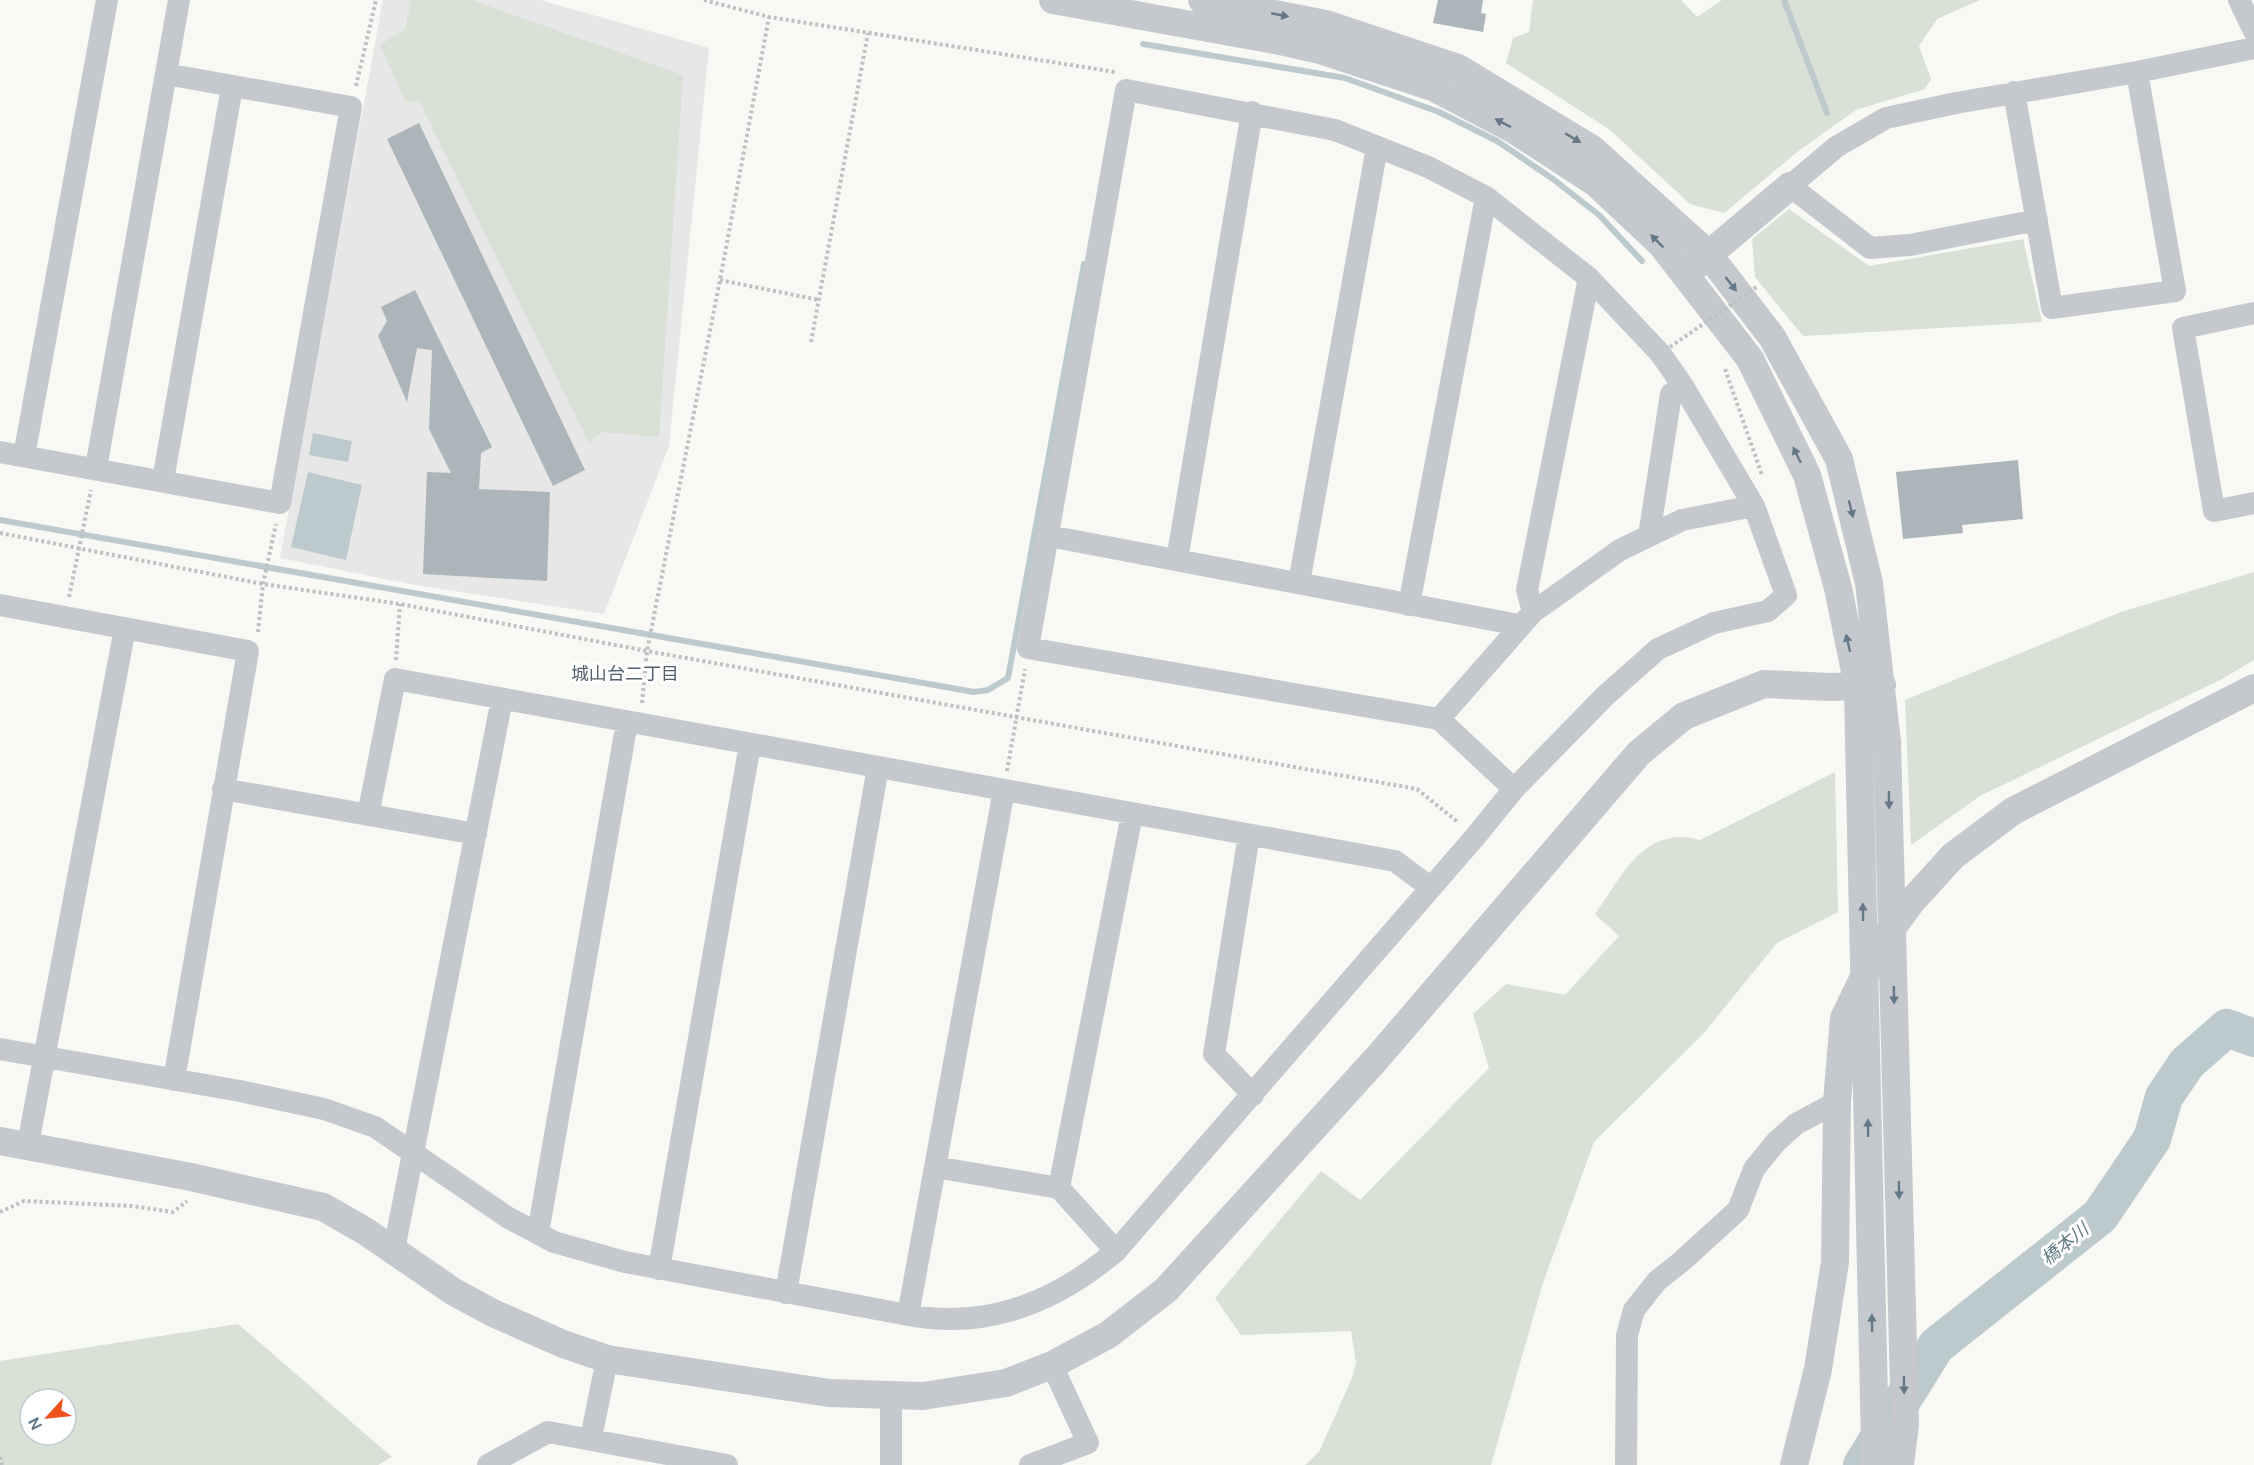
<svg xmlns="http://www.w3.org/2000/svg" width="2254" height="1465" font-family="Ubuntu,'Noto Sans JP',sans-serif">
<rect width="100%" height="100%" fill="#f8f8f5"/>
<path fill="#e6e7e6" d="M383,0H540L709,48L669,446L604,614L415,585L280,558Z"/>
<path fill="#d9e0d6" fill-rule="evenodd" d="M411,0H471L683,75L659,437L602,432L589,443L419,101L406,103L380,45L405,29Z
M1533,0H1681L1697,17L1722,0H1980L1937,19L1919,46L1931,79L1925,89L1856,110L1797,152L1724,213L1690,204L1610,130L1506,63L1513,38L1529,32Z
M1789,209L1869,266L2023,239L2042,322L1803,336L1755,277L1752,239Z
M2254,572V660L2222,679L1980,796L1911,845L1905,700L2121,612Z
M1835,772L1838,912L1777,943L1703,1034L1594,1142L1543,1283L1491,1465H1305L1319,1452L1352,1378L1356,1363L1351,1331L1241,1335L1215,1298L1321,1171L1360,1200L1489,1068L1473,1014L1506,984L1565,995L1619,936L1595,914C1622,876 1645,824 1700,840Z
M238,1324L392,1457L378,1465H0V1361ZM30,1399H66V1435H30Z"/>
<path fill="#bcc9cd" d="M313,433L352,441L348,462L309,455Z
M308,472L362,485L346,560L291,547Z"/>
<g fill="none" stroke-linecap="round" stroke-linejoin="round">
<path stroke="#bcc9cd" stroke-width="6" d="M1784,0L1827,113
M1143,44L1345,78L1439,112L1497,141L1553,179L1599,215L1642,261
M0,520L974,692L988,690L1008,678L1084,264"/>
<path stroke="#bcc9cd" stroke-width="38" d="M1862,1465L1936,1346L2100,1216L2152,1139L2164,1097L2187,1063L2227,1028L2254,1038"/>
</g>
<path fill="#acb5ba" d="M1438,0H1483L1481,13L1486,14L1483,32L1433,23Z
M419,123L585,470L553,486L387,139Z
M415,290L492,447L481,453L479,489L550,492L547,581L423,574L427,472L451,473L429,429L432,350L417,348L407,402L378,336L387,321L381,307Z
M2018,460L2023,519L1962,525L1963,533L1903,539L1896,472Z"/>
<g fill="none" stroke-linecap="round" stroke-linejoin="round">
<path stroke="#bec1c3" stroke-width="4" stroke-dasharray="3 3" stroke-linecap="butt" d="M704,0L769,17L1115,72
M356,86L376,0
M720,280L819,300
M811,342L868,33
M1725,369L1762,475
M0,533L263,584L400,604L647,651L1417,789L1459,823
M69,597L91,490
M258,632L263,584L276,524
M396,660L400,604
M642,703L647,651L720,280L769,17
M1007,771L1025,669
M0,1212L24,1201L132,1206L173,1212L187,1201
M0,1457L2,1465"/>
<path stroke="#c5c9cd" stroke-width="22" d="M2239,0L2254,31
M2014,92L2052,308L2175,291L2137,72
M2037,220L1910,245L1870,248L1790,186L1836,147L1886,118L1956,103L2137,72L2254,48
M2254,313L2183,328L2214,511L2254,503
M0,452L280,503L351,107L166,74
M24,456L107,0
M96,468L179,0
M163,480L232,87
M1049,536L1519,625
M1649,536L1671,394L1683,386
M1177,560L1252,112
M1299,583L1377,147
M0,605L248,651L174,1080
M1409,605L1486,197
M1533,612L1527,590L1589,278
M1439,719L1533,612L1620,550L1682,520L1754,506
M223,789L476,834
M368,815L395,679L1395,861L1431,888
M1249,835L1214,1054L1253,1095
M0,1049L240,1091L324,1109L375,1127L507,1217L554,1242L625,1262L908,1315C987,1330 1056,1302 1116,1251L1475,837L1514,789L1606,695L1658,649L1714,623L1768,611L1786,595L1754,506L1683,386L1660,353L1589,278L1486,197L1428,167L1335,130L1126,90L1028,648L1439,719L1514,789
M28,1144L125,628
M935,1167L1059,1188L1116,1251
M1059,1188L1132,814
M538,1233L627,722
M394,1250L502,699
M659,1269L750,744
M786,1293L878,767
M908,1315L1004,790
M891,1394V1465
M591,1438L607,1359
M488,1465L548,1432L727,1465
M1030,1465L1088,1443L1052,1365
M1626,1465L1627,1335L1634,1310L1657,1281L1682,1261L1738,1210L1754,1169L1776,1142L1796,1124L1837,1102"/>
<path stroke="#c5c9cd" stroke-width="28" d="M1053,0L1285,42L1320,50L1435,88L1513,129L1596,183L1662,245L1750,359L1807,475L1838,588L1858,686L1859,742
M1202,0L1326,24L1458,68L1592,149L1708,254L1772,337L1839,459L1869,583L1887,742
M1695,266L1790,186
M0,1141L191,1177L323,1207L365,1231L454,1292L493,1313L563,1344L607,1359L829,1393L923,1396L1006,1383L1052,1365L1108,1335L1166,1290L1378,1057L1639,753L1684,716L1764,684L1830,687L1882,685
M1794,1465L1818,1369L1835,1262L1837,1102L1844,1018L1879,946L1912,901L1953,856L2013,811L2254,688"/>
<path stroke="#bec1c3" stroke-width="4" stroke-dasharray="3 3" stroke-linecap="butt" d="M1670,347L1758,286"/>
<path stroke="#c5c9cd" stroke-width="28" d="M1859,742L1875,1444L1873,1465
M1887,742L1905,1424L1900,1465"/>
</g>
<defs><path id="oneway-solid" d="M-6-.8H1V-3.2L6.5 0L1 3.2V.8H-6Z" transform="scale(1.5)"/></defs>
<g fill="#657888">
<use href="#oneway-solid" transform="translate(1280 15) rotate(11)"/>
<use href="#oneway-solid" transform="translate(1503 123) rotate(-153)"/>
<use href="#oneway-solid" transform="translate(1573 138) rotate(31)"/>
<use href="#oneway-solid" transform="translate(1657 241) rotate(-135)"/>
<use href="#oneway-solid" transform="translate(1731 284) rotate(52)"/>
<use href="#oneway-solid" transform="translate(1797 455) rotate(-116)"/>
<use href="#oneway-solid" transform="translate(1851 509) rotate(76)"/>
<use href="#oneway-solid" transform="translate(1848 643) rotate(-103)"/>
<use href="#oneway-solid" transform="translate(1889 800) rotate(89)"/>
<use href="#oneway-solid" transform="translate(1863 912) rotate(-91)"/>
<use href="#oneway-solid" transform="translate(1894 995) rotate(89)"/>
<use href="#oneway-solid" transform="translate(1868 1128) rotate(-91)"/>
<use href="#oneway-solid" transform="translate(1899 1190) rotate(89)"/>
<use href="#oneway-solid" transform="translate(1872 1323) rotate(-91)"/>
<use href="#oneway-solid" transform="translate(1904 1385) rotate(89)"/>
</g>
<g text-anchor="middle" stroke-width="6" stroke-linejoin="round" paint-order="stroke">
<g font-size="18" fill="#54616c" stroke="#fff">
<text x="625" y="680">城山台二丁目</text>
</g>
<g font-size="18" font-style="italic" fill="#617a83" stroke="#fff">
<text transform="translate(2065 1244) rotate(-39)" y="6">橋本川</text>
</g>
</g>
<g transform="translate(48 1417) rotate(243)"><circle r="28" fill="#ffffff" stroke="#c1c9cf" stroke-width="1.5"/>
<path d="M0-4.5L10 22L0 15L-10 22Z" fill="#ee531f"/>
<text y="-9" font-size="16" font-weight="bold" text-anchor="middle" fill="#657888">N</text>
</g>
</svg>
